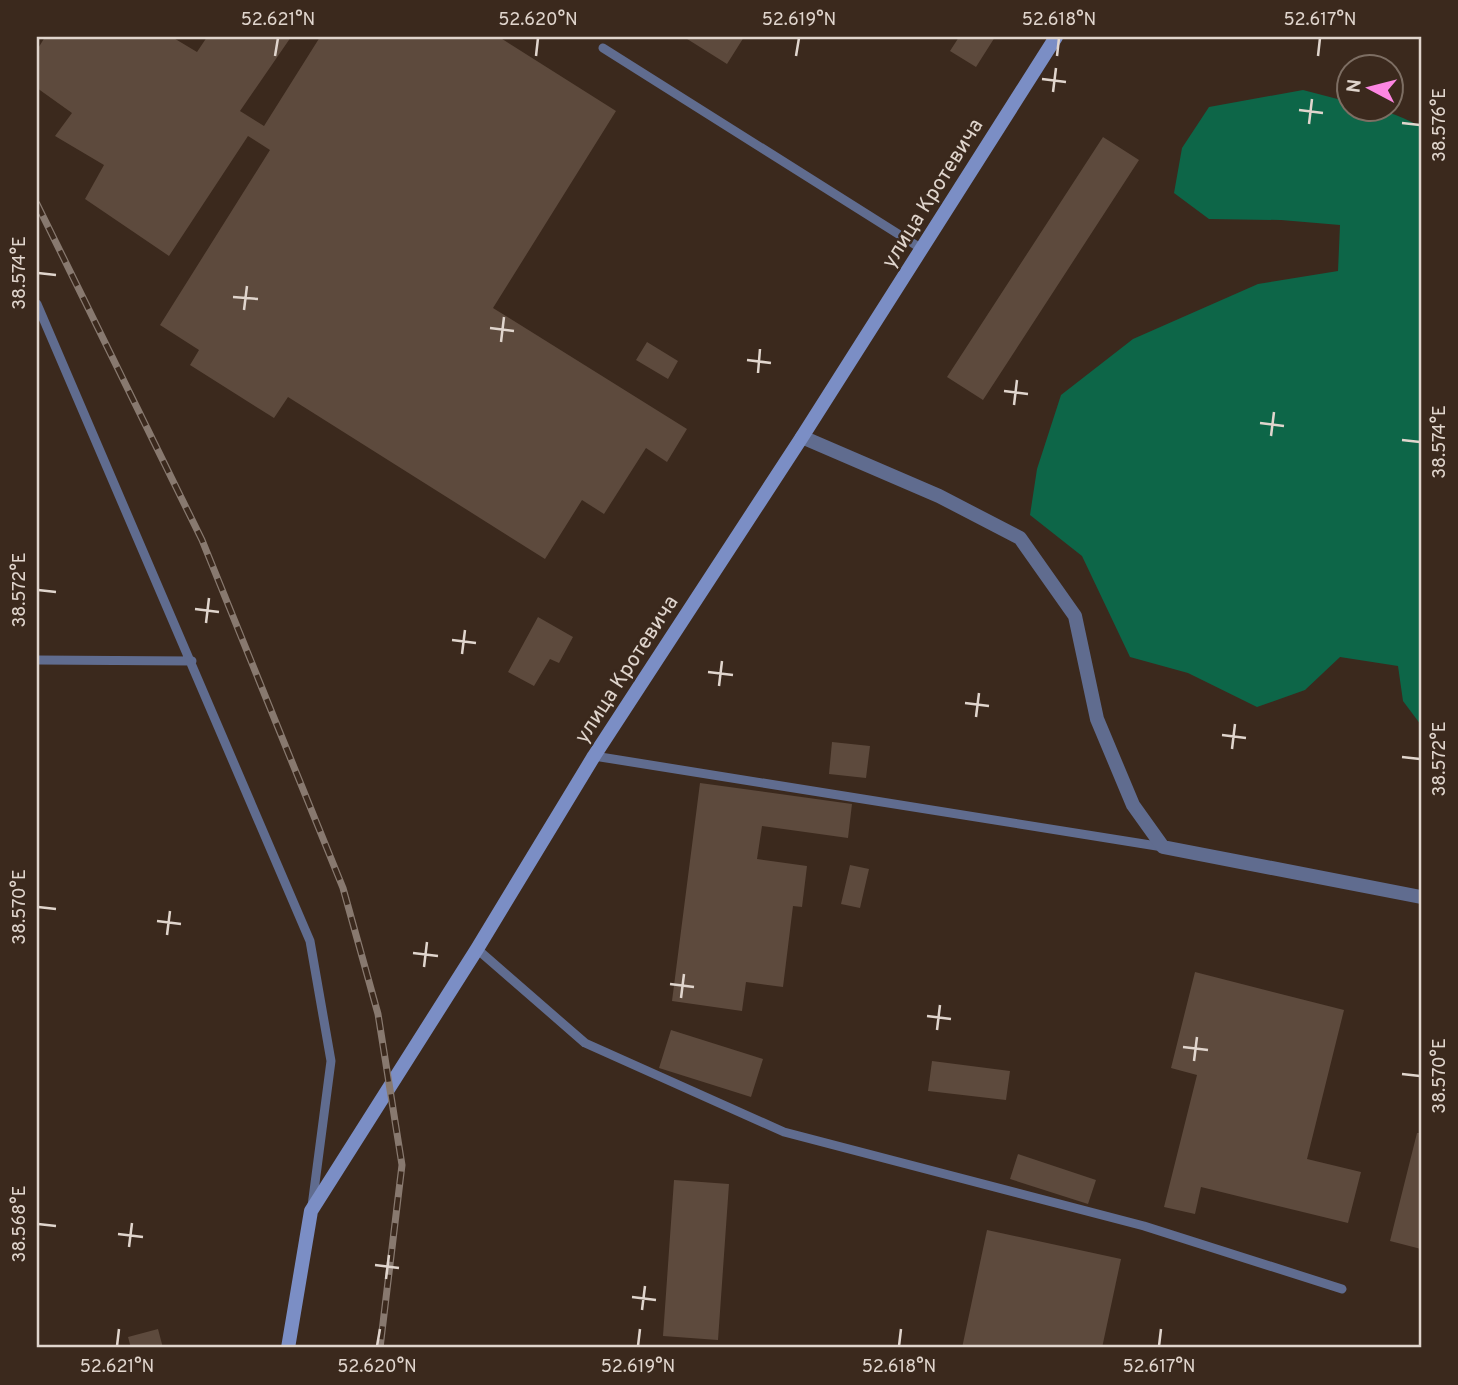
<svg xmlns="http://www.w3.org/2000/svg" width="1458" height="1385" font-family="Overpass,sans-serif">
<rect width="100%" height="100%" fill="#3b291d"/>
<path fill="#0d6648" d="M1303,90L1349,102L1350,108C1377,108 1397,113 1421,127V725L1403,701L1398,666L1340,657L1305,690L1257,707L1188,673L1130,657L1082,556L1030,515L1037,469L1061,395L1133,339L1258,284L1338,271L1340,225L1281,220L1209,219L1174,193L1182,148L1209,107Z"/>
<path fill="#5d4a3d" d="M45,37H172L197,52L207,37H291L240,111L264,126L320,37H499L616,111L493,308L687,429L667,462L646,448L604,514L582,500L545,559L288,397L274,418L190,365L199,350L160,325L270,150L248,136L169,256L85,199L104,165L55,136L72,113L37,88V50Z
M684,37H744L727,64Z
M959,37H995L976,67L950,51Z
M1103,137L1139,160L983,400L947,377Z
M647,342L678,361L668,379L636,360Z
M538,617L573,637L559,663L550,659L534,686L508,672Z
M832,742L870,746L866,778L829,774Z
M700,783L852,804L848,838L762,826L757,859L807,866L802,907L793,906L783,987L746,982L742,1011L672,1001Z
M850,865L869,869L860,908L841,904Z
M1195,972L1344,1010L1307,1159L1361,1172L1348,1223L1201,1187L1195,1214L1164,1207L1197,1075L1171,1068Z
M671,1030L763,1059L751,1097L659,1068Z
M932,1061L1010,1071L1006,1100L928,1091Z
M1417,1133H1421V1249L1390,1241Z
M1018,1154L1096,1180L1088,1204L1010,1179Z
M674,1180L729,1184L718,1340L663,1336Z
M987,1230L1121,1259L1102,1348H962Z
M158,1329L163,1348H131L128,1337Z"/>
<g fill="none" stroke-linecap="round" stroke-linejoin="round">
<path stroke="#606c8f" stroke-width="9" d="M603,48L922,249
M37,304L310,941L331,1061L312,1206
M37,660L192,661
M594,756L1163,847
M477,949L585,1043L784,1132L1144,1226L1342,1289"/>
<path stroke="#606c8f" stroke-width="14" d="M802,437L939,496L1020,538L1075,616L1097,719L1133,805L1163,847L1421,897"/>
<path stroke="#7b8ec5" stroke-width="14" d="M288,1348L311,1211L477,949L594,756L802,437L1056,37"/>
<g stroke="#88796f" stroke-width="7">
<path id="rail" d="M37,204L202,540L343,888L378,1014L402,1165L380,1348"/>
</g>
<use href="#rail" stroke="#3b291d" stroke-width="4.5" stroke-dasharray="13" stroke-linecap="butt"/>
</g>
<path fill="none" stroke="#e0d5cd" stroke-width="2.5" d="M275,56L278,38M536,56L538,38M796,56L799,38M1057,56L1059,38M1318,56L1320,38M1042,79L1066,82M1053,92L1056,68M1299,110L1323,113M1402,123L1420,125M1309,124L1312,99M38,273L56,275M233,297L258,299M244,310L247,286M490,328L514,331M501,342L504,317M747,360L771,363M758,373L760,349M1004,391L1028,394M1014,405L1017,380M1260,423L1284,426M1271,436L1274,412M1402,440L1420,442M38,590L56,592M195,609L219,612M206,623L209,598M452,640L476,643M462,654L465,630M708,672L733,675M719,686L722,661M965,703L989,706M976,717L979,693M1222,735L1246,738M1232,749L1235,724M1402,757L1420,759M38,907L56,909M157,921L181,924M167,935L170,911M413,953L438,956M424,967L427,942M670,984L694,987M681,998L684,974M927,1016L951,1019M937,1030L940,1005M1183,1047L1208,1050M1194,1061L1197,1037M1402,1074L1420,1076M38,1224L56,1226M118,1234L143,1237M129,1247L132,1223M375,1265L399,1268M386,1279L389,1255M632,1297L656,1300M642,1310L645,1286M117,1346L119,1329M377,1346L380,1329M638,1346L640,1329M899,1346L901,1329M1159,1346L1161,1329"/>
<g text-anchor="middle" stroke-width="5" stroke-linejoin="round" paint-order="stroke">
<g font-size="21" fill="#e0d5cd" stroke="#3b291d">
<text transform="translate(932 193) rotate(-58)" y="7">улица Кротевича</text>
<text transform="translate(626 669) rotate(-57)" y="7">улица Кротевича</text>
</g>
</g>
<rect width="1458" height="1385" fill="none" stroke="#3b291d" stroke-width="77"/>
<g transform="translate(1370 88) rotate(277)"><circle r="33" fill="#3b291d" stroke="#7d6e63" stroke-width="2"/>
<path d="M0-5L12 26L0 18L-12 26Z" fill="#fd86e2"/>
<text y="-10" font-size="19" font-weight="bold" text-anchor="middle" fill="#e0d5cd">N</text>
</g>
<rect x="38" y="38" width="1382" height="1308" fill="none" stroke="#e0d5cd" stroke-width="2.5"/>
<g font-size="18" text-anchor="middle" fill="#e0d5cd">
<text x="278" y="25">52.621°N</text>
<text x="538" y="25">52.620°N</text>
<text x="799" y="25">52.619°N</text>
<text x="1059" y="25">52.618°N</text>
<text x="1320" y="25">52.617°N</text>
<text transform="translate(1439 125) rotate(-90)" y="6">38.576°E</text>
<text transform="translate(19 273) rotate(-90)" y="6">38.574°E</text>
<text transform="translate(1439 442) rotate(-90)" y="6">38.574°E</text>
<text transform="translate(19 590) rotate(-90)" y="6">38.572°E</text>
<text transform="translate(1439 759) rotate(-90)" y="6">38.572°E</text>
<text transform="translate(19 907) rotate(-90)" y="6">38.570°E</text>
<text transform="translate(1439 1076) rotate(-90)" y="6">38.570°E</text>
<text transform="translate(19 1224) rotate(-90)" y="6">38.568°E</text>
<text x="117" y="1372">52.621°N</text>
<text x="377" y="1372">52.620°N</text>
<text x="638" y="1372">52.619°N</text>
<text x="899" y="1372">52.618°N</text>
<text x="1159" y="1372">52.617°N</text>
</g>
</svg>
